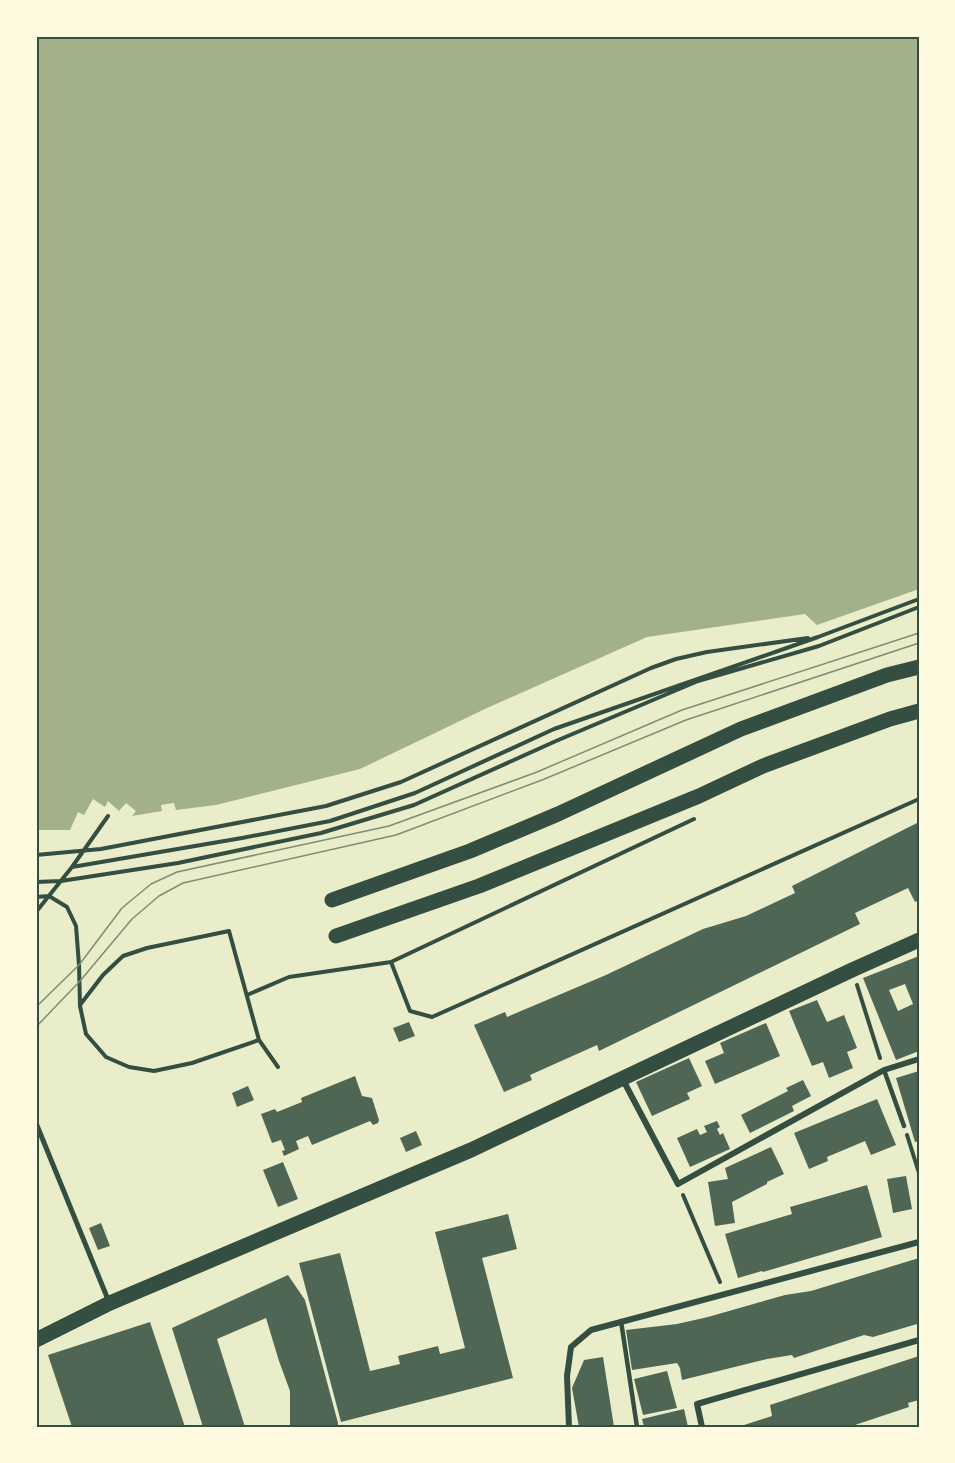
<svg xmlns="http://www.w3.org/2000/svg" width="955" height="1463" font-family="Karla,sans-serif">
<rect width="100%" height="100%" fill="#e9edc9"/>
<path fill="#a3b18a" d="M36,36H919V589L817,625L805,614L647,637L487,708L360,769L216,805L176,810L174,803L161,805L162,811L132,816L136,811L126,803L119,811L108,801L105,807L93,799L84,815L78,812L70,830H36Z"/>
<path fill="#4f6655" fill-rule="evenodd" d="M919,822V900L915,902L908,888L855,913L860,924L599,1051L597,1045L530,1075L532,1080L504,1092L474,1025L505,1012L507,1017L606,975L703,929L746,916L795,893L792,886Z
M919,956V1051L896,1060L863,978ZM905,984L913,1004L898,1011L889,990Z
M817,1000L827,1022L844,1015L857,1048L847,1052L853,1068L829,1078L823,1062L812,1066L789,1011Z
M409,1022L415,1036L399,1042L393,1028Z
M766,1023L780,1056L715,1084L705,1061L724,1053L720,1043Z
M689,1058L702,1086L687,1093L690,1099L652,1116L636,1082Z
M919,1071V1141L915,1142L896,1078Z
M355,1076L362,1096L372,1098L379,1120L378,1123L373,1125L370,1121L312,1145L308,1136L296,1141L299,1149L284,1156L282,1151L285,1150L281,1140L272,1143L261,1114L275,1109L277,1112L302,1102L301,1098Z
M803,1080L811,1096L792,1106L794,1111L750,1133L741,1115L788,1091L786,1088Z
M248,1086L254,1100L237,1107L232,1093Z
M877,1099L896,1145L871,1155L865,1141L827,1157L828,1161L809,1169L794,1133Z
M717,1121L720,1127L717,1129L720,1135L723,1133L730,1149L690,1167L677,1138L697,1129L700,1135L707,1132L704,1126Z
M416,1131L422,1145L406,1152L400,1138Z
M771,1147L784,1174L767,1182V1184L732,1202L735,1223L715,1226L708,1182L728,1179L725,1168Z
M283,1162L298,1199L278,1207L263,1170Z
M906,1176L912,1209L893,1213L887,1179Z
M867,1185L882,1237L763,1272L762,1271L738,1278L725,1234L792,1214L790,1207Z
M508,1214L517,1249L482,1258L513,1378L341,1422L299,1263L340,1253L370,1371L400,1364L398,1356L438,1346L440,1354L465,1348L435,1232Z
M101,1223L110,1246L98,1250L89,1228Z
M919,1258V1316L917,1324L873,1337L864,1335L794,1358L792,1355L767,1359L682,1380L680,1368L677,1363L632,1370L626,1330L677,1324L708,1317L785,1295L811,1291Z
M288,1275L305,1300L338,1423V1427H290V1391L279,1361L266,1318L217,1339L245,1427H203L172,1328Z
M150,1322L185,1427H72L48,1355Z
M919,1356V1400L908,1403L909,1407L855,1425L856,1427H738L772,1416L770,1405Z
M603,1357L614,1427H579L572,1388L584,1360Z
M667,1371L677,1408L643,1415L634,1379Z
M684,1409L688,1427H644L642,1419Z"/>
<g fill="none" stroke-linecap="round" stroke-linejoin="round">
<path stroke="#344e41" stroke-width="4" d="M36,855L101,849L326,806L401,782L651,668L676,659L707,652L808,638
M72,867L242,838L330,821L415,793L554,729L818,637L919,599
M36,882L61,881L178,863L321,833L414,805L556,741L698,681L819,646L919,607
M36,897L49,896L67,907L76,926L79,965L80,1006L86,1034L106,1057L129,1067L154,1071L192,1063L259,1040L278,1067
M36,912L72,867L108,816
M391,962L410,1011L432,1017L919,799
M857,985L880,1058
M247,995L289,977L391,962L694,819
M80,1005L103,975L123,956L147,948L229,931L259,1040
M907,1135L919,1173
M683,1195L720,1282"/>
<path stroke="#344e41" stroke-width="4.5" d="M884,1070L904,1126
M621,1321L637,1427"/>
<path stroke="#344e41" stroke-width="5" d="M36,1123L109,1302"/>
<path stroke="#344e41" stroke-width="6" d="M622,1078L678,1184L884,1070L919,1059
M569,1427L567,1376L571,1347L591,1330L919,1242
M702,1427L697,1404L919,1340"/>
<path stroke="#344e41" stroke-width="15" d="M332,900L470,851L558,814L741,729L887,675L919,667
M336,936L479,886L699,796L763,766L890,719L919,711
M36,1340L110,1303L471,1150L852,970L919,940"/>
<path stroke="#7c8e77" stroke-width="1.5" d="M36,1007L79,965L122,908L151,884L177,872L389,826L537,772L682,710L919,633
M36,1027L80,981L132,919L159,896L183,883L396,835L542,780L686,720L919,643"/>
</g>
<rect width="955" height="1463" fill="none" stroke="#fefae0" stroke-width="75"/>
<rect x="38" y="38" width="880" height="1388" fill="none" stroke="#344e41" stroke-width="2"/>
</svg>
